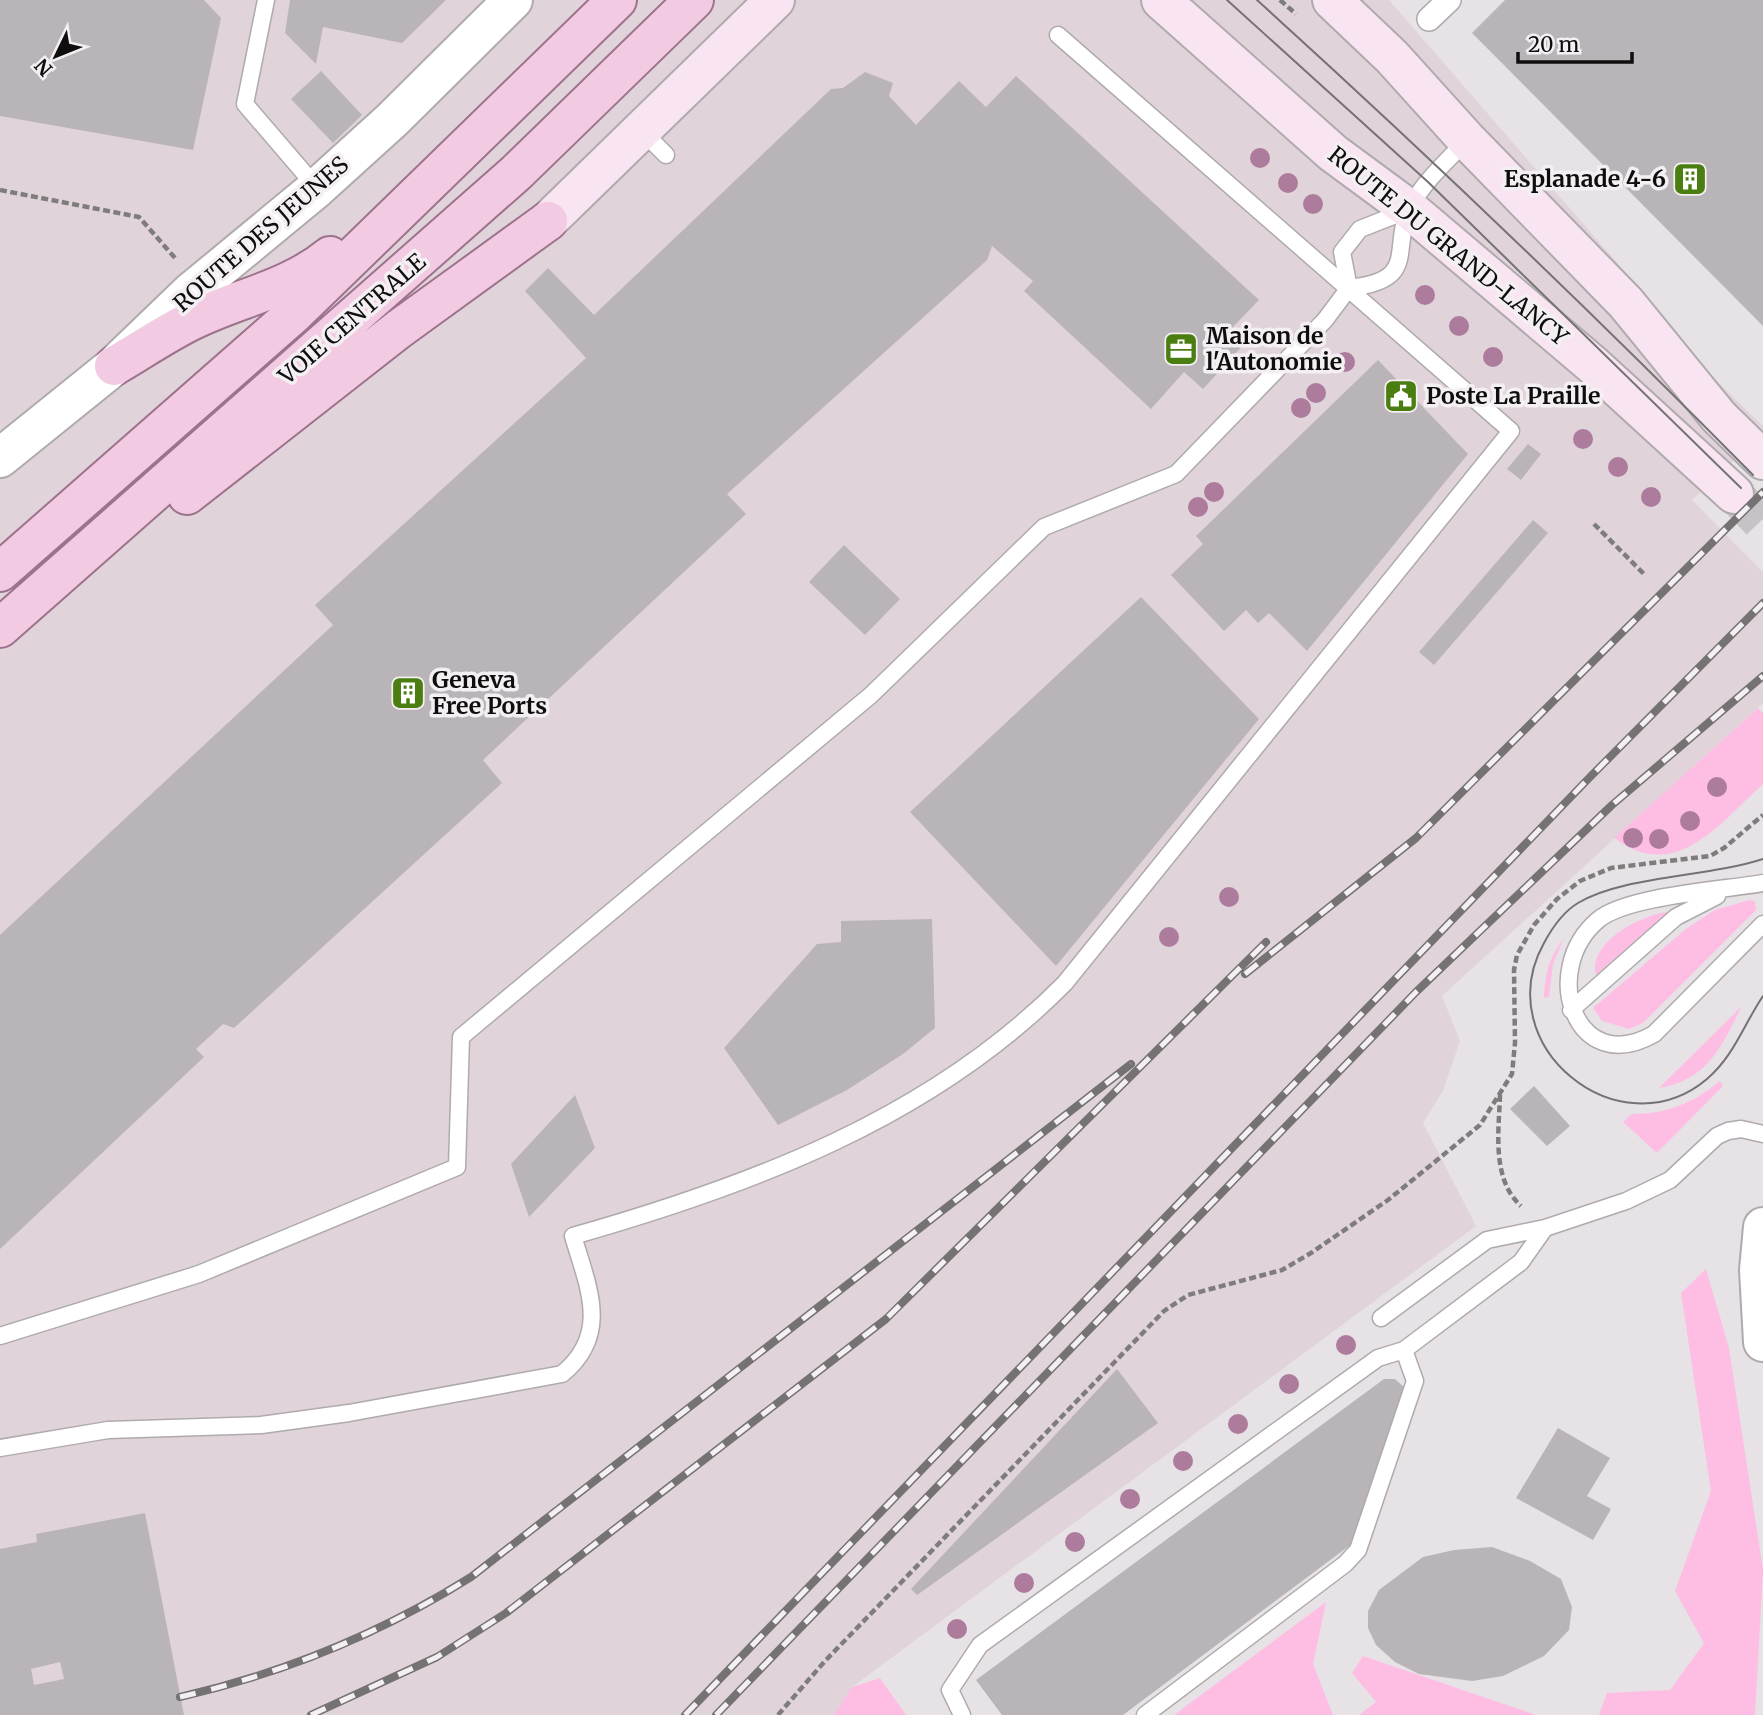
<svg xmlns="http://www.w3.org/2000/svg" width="1763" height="1715" font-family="Merriweather,serif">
<rect width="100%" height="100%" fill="#e7e2e5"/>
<path fill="#e0d3da" d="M0,0H1389L1626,273L1698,363L1763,426V433L1692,500L1763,572V703L1442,996L1460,1041L1443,1091L1423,1123L1476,1226L852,1687L844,1715H0Z"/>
<path fill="#febee4" d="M1758,708L1763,713V784C1719,824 1676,884 1614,838Z
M1749,900L1755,901L1756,910L1643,1023L1629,1029L1602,1021L1593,1008L1687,928L1715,910Z
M1668,912L1596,975C1587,943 1642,914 1668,912Z
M1564,938L1553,964L1549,997L1544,998C1545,973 1549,958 1564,938Z
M1742,1006C1721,1047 1708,1080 1659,1088Z
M1720,1081L1723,1086L1657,1153L1623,1122L1632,1114C1667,1114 1693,1103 1720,1081Z
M1706,1269L1729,1348L1763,1570L1755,1715H1599L1607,1693L1670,1690L1704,1643L1675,1591L1711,1491L1681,1293Z
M1326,1602L1313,1664L1333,1715H1174Z
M1363,1656L1536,1715H1359L1376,1702L1352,1673Z
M880,1678L906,1715H834L852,1687Z"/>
<path fill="#b9b4b7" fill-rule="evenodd" d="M0,0H204L221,18L193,150L0,116Z
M290,0H446L402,43L323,27L316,64L285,33Z
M1505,0H1763V326L1472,33Z
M321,71L362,115L333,143L291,99Z
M865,72L893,83L889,96L916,125L959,81L986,107L1016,76L1259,300L1230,330L1245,343L1203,389L1184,372L1151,409L1024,291L1033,281L992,246L987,260L727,494L746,514L483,760L502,783L234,1028L223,1024L196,1049L204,1057L0,1249V935L333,625L315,605L586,358L525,291L548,268L594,315L831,89L843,88Z
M1378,360L1468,454L1307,651L1269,613L1258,623L1246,610L1224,631L1171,575L1203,544L1196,536Z
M1528,444L1541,454L1521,480L1507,469Z
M1533,520L1548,533L1434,665L1419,652Z
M844,545L900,599L865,635L809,582Z
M1141,597L1259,719L1056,966L910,812Z
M932,919L935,1028L903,1054L847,1090L778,1125L724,1048L817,944L841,942V921Z
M1534,1086L1570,1126L1547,1146L1510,1109Z
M575,1095L595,1148L529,1217L511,1164Z
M1117,1369L1158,1423L917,1595L911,1589Z
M1384,1379H1395L1406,1389L1353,1543L1123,1715H1002L976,1680Z
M1558,1428L1610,1458L1587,1496L1611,1509L1593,1540L1516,1498Z
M145,1513L184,1715H0V1549L37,1542L36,1534ZM60,1662L64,1679L34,1685L31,1669Z
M1492,1547L1530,1561L1561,1579L1572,1607L1569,1630L1544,1656L1503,1676L1472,1681L1419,1674L1395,1662L1376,1645L1368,1628V1611L1379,1590L1423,1557L1454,1550Z"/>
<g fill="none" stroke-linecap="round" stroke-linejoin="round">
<path stroke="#c7c2c5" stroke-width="38" stroke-dasharray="38 19" stroke-linecap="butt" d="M1734,494L1763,524"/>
<g stroke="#afaaad" stroke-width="19">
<path id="service" d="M266,0L245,104L317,188
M642,131L666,155
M1349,288C1420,280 1390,250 1410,208C1423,182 1447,161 1467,140
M1763,883C1723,890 1626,896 1598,920C1539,970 1575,1079 1654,1034L1763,924
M1571,1010L1676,917L1717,896
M1381,1318L1487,1240L1545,1228L1626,1201L1670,1180L1717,1136L1728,1131L1741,1129L1763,1134
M0,1336L199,1274L457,1167L461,1037L871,695L1044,527L1176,474L1325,320L1349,288L1342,252L1360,229L1406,211
M0,1448L108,1430L261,1425L349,1413L562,1374C611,1334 588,1287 573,1236C752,1185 932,1118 1065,983L1511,431L1058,35
M962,1715L950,1690L980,1645L1378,1358L1404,1350L1521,1262L1545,1228
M1145,1715L1345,1564L1358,1550L1415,1381L1404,1350"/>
</g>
<g stroke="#afaaad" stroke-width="26">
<path id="pedestrian" d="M1429,19L1449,0"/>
</g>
<g stroke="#afaaad" stroke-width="42">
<path id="tertiary" d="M0,458L114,366L191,292L317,188L392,120L513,0
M1763,1227L1759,1270L1763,1342"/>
</g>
<g stroke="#afaaad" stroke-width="42">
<path id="secondary" d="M1161,0L1333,153L1409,209L1593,365L1734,494
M1332,0L1392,57L1467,140L1626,303L1719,417L1763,460
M548,221L775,0"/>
</g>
<g stroke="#9d728c" stroke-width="42">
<path id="primary" d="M114,366C140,351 166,333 193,320C240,297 288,290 330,256
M187,495L399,329L548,221
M0,572L295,313L617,0
M0,628L516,173L694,0"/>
</g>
<path stroke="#7f7c7e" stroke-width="4.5" stroke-dasharray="7 3.5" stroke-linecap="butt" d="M1280,0L1296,14
M0,190L139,217L175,258
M1594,524L1644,574
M1500,1095C1499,1130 1491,1179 1521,1206
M778,1715L825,1661L1164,1311L1188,1295L1282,1270L1311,1253L1388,1200L1480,1125L1512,1074L1515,1043L1514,970L1517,955L1534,925L1557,899L1580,881L1611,868L1710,856L1724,848L1763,815"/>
<use href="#service" stroke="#fff" stroke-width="16"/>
<use href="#pedestrian" stroke="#fff" stroke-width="23"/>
<use href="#tertiary" stroke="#fff" stroke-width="38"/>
<use href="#secondary" stroke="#f8e5f1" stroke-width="38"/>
<use href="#primary" stroke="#f2cbe2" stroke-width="38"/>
<path stroke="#757274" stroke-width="2" d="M1227,0L1428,182L1741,488
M1257,0C1427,154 1592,312 1753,475
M1763,859C1709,877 1622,876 1578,903C1563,912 1552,928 1544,943C1487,1045 1619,1153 1707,1079C1734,1056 1744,1024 1763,996"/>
<g stroke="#757274" stroke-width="8">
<path id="rail" d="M1245,974L1416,838L1763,492
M180,1697C284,1673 380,1634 471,1577L1131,1064
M311,1715L437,1657L506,1613L886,1319L1266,942
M685,1715L1591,776L1763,603
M716,1715L1416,992L1612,805L1763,676"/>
</g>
<use href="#rail" stroke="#f4eff2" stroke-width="5" stroke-dasharray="16" stroke-linecap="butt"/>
</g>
<g fill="#ad7c9d">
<circle cx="1260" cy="158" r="10"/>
<circle cx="1288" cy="183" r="10"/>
<circle cx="1313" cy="204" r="10"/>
<circle cx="1425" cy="295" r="10"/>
<circle cx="1459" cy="326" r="10"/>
<circle cx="1493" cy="357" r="10"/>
<circle cx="1345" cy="362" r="10"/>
<circle cx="1316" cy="393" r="10"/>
<circle cx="1301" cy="408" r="10"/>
<circle cx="1583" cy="439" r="10"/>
<circle cx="1618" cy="467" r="10"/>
<circle cx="1214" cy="492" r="10"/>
<circle cx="1651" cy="497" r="10"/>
<circle cx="1198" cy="507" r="10"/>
<circle cx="1717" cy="787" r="10"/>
<circle cx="1690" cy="821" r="10"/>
<circle cx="1633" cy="838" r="10"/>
<circle cx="1659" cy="839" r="10"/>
<circle cx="1229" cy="897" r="10"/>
<circle cx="1169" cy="937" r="10"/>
<circle cx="1346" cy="1345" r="10"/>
<circle cx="1289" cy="1384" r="10"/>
<circle cx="1238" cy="1424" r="10"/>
<circle cx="1183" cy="1461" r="10"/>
<circle cx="1130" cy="1499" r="10"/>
<circle cx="1075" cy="1542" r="10"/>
<circle cx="1024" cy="1583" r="10"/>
<circle cx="957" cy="1629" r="10"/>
</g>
<defs>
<g id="building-square" transform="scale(1.75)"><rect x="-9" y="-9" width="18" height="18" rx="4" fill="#4b7e11" stroke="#f4eff2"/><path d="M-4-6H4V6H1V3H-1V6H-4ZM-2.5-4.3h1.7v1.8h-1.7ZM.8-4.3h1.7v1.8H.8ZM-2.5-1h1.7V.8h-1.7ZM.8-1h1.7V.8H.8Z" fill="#fff"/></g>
<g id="office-square" transform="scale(1.75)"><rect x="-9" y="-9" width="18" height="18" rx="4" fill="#4b7e11" stroke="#f4eff2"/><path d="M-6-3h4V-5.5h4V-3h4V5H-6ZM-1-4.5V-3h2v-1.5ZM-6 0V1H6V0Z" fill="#fff"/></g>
<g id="civic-square" transform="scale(1.75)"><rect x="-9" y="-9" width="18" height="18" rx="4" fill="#4b7e11" stroke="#f4eff2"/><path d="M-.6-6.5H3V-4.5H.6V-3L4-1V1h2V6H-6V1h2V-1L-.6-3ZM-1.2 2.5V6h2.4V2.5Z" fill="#fff"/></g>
</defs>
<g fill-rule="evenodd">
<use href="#building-square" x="1690" y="179"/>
<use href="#office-square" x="1181" y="349"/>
<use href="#civic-square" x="1401" y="396"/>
<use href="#building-square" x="408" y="693"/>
</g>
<g text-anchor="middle" stroke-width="7" stroke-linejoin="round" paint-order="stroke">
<g font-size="23" font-weight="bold" fill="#0f0e0f" stroke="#f4eff2" text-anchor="start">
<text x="1666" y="187" text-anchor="end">Esplanade 4-6</text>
<text x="1206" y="344">Maison de<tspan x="1206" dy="26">l'Autonomie</tspan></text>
<text x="1426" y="404">Poste La Praille</text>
<text x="432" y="688">Geneva<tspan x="432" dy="26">Free Ports</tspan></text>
</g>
<g font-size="23" fill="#0f0e0f" stroke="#f4eff2">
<text transform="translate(261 234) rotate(-41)" y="8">ROUTE DES JEUNES</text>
<text transform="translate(1448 246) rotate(39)" y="8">ROUTE DU GRAND-LANCY</text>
<text transform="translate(352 319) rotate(-41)" y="8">VOIE CENTRALE</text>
</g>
</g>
<g transform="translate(56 56) rotate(227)" stroke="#f4eff2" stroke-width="5" paint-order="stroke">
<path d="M0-5L12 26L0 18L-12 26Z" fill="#0f0e0f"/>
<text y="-10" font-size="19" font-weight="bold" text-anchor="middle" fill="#0f0e0f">N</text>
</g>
<path d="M1518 52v10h114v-10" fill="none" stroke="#0f0e0f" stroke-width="3.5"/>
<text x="1528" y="52" font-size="21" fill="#0f0e0f" stroke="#f4eff2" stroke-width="5" paint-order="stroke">20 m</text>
</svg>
